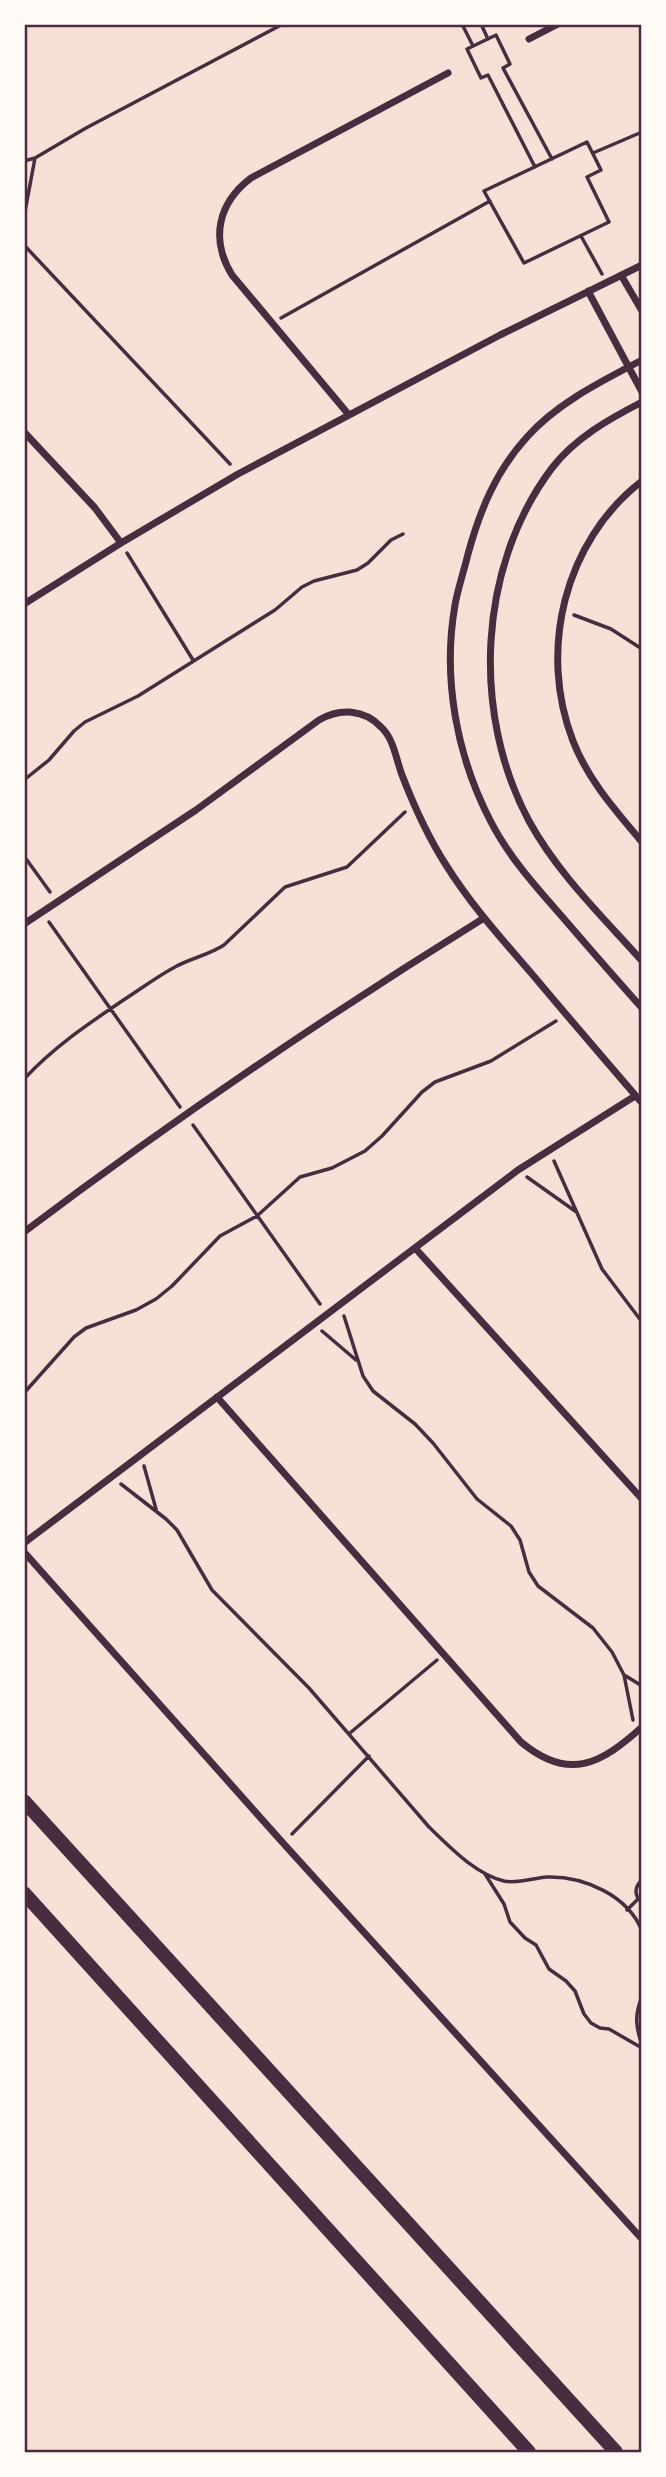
<svg xmlns="http://www.w3.org/2000/svg" width="666" height="2477" font-family="'Nunito Sans',sans-serif">
<rect width="100%" height="100%" fill="#f7e1d7"/>
<g fill="none" stroke-linecap="round" stroke-linejoin="round">
<path stroke="#4a2c40" stroke-width="3.5" d="M462,24L473,46
M481,24L488,39
M587,142L601,170L587,177L609,222L524,263L484,191Z
M593,153L642,132
M24,161L35,158L86,128L283,24
M535,167L488,75L481,78L467,49L496,35L510,64L503,68L552,159
M24,217L35,158
M581,236L602,274
M24,245L230,464
M281,318L490,201
M127,553L193,660
M574,615L611,629L642,649
M24,780L49,760L74,731L85,722L138,696L275,610L302,587L314,581L357,570L368,563L391,540L403,534
M24,856L50,892
M49,922L180,1107
M24,1079C55,1046 88,1024 125,999C142,988 158,976 175,967C191,958 209,955 224,945L285,887L347,867L405,812
M193,1125L320,1304
M554,1161L602,1269L642,1322
M527,1177L575,1211
M344,1316L363,1376L373,1391L415,1424L433,1443L477,1499L511,1526L520,1540L529,1572L538,1586L593,1628L612,1652L624,1675L633,1720
M322,1331L356,1360
M24,1393L74,1337L86,1328L136,1310L156,1299L172,1286L220,1236L257,1216L300,1177L332,1168L365,1151L382,1136L422,1092L435,1082L491,1061L556,1021
M144,1466L156,1509
M121,1484L166,1519L177,1530L212,1590L309,1688L429,1827C450,1847 475,1874 504,1881C518,1884 533,1878 547,1877C583,1876 628,1895 642,1931
M626,1676L642,1686
M350,1733L437,1660
M292,1834L369,1756
M485,1874L504,1904L510,1922L525,1938L536,1945L549,1969L566,1981L575,1991L584,2014L591,2023L600,2028L609,2029L642,2048
M642,1880C634,1887 634,1896 642,1902
M627,1910L638,1899
M642,1997C634,2015 636,2028 642,2045"/>
<path stroke="#4a2c40" stroke-width="7" d="M529,39L558,24
M621,275L642,311
M588,291L642,392
M642,360C602,381 557,403 527,437C496,471 480,510 468,554C464,571 458,588 455,605C442,679 457,757 491,822C510,859 538,889 565,920C590,949 616,979 642,1008
M642,402C609,419 575,438 552,468C478,566 471,713 529,821C558,874 602,916 642,961
M349,415L232,275C210,239 218,203 251,178L448,73
M24,432L95,508L121,543
M642,481C564,541 538,651 573,741C588,780 616,811 642,842
M24,604L121,543L238,474L500,335L642,265
M24,924L196,810L319,720C340,708 364,709 381,727C394,739 396,759 402,775C414,806 428,837 446,865C471,905 501,938 532,974C568,1017 605,1060 642,1103
M24,1232C173,1120 326,1016 484,918
M415,1248L642,1499
M217,1397L521,1742C569,1782 601,1764 642,1727
M24,1543L518,1170L635,1096
M24,1552L283,1843L642,2239"/>
<path stroke="#4a2c40" stroke-width="14" d="M24,1801L616,2452
M24,1893L529,2452"/>
</g>
<rect width="666" height="2477" fill="none" stroke="#fffaf5" stroke-width="52"/>
<rect x="26" y="26" width="614" height="2425" fill="none" stroke="#4a2c40" stroke-width="2.5"/>
</svg>
